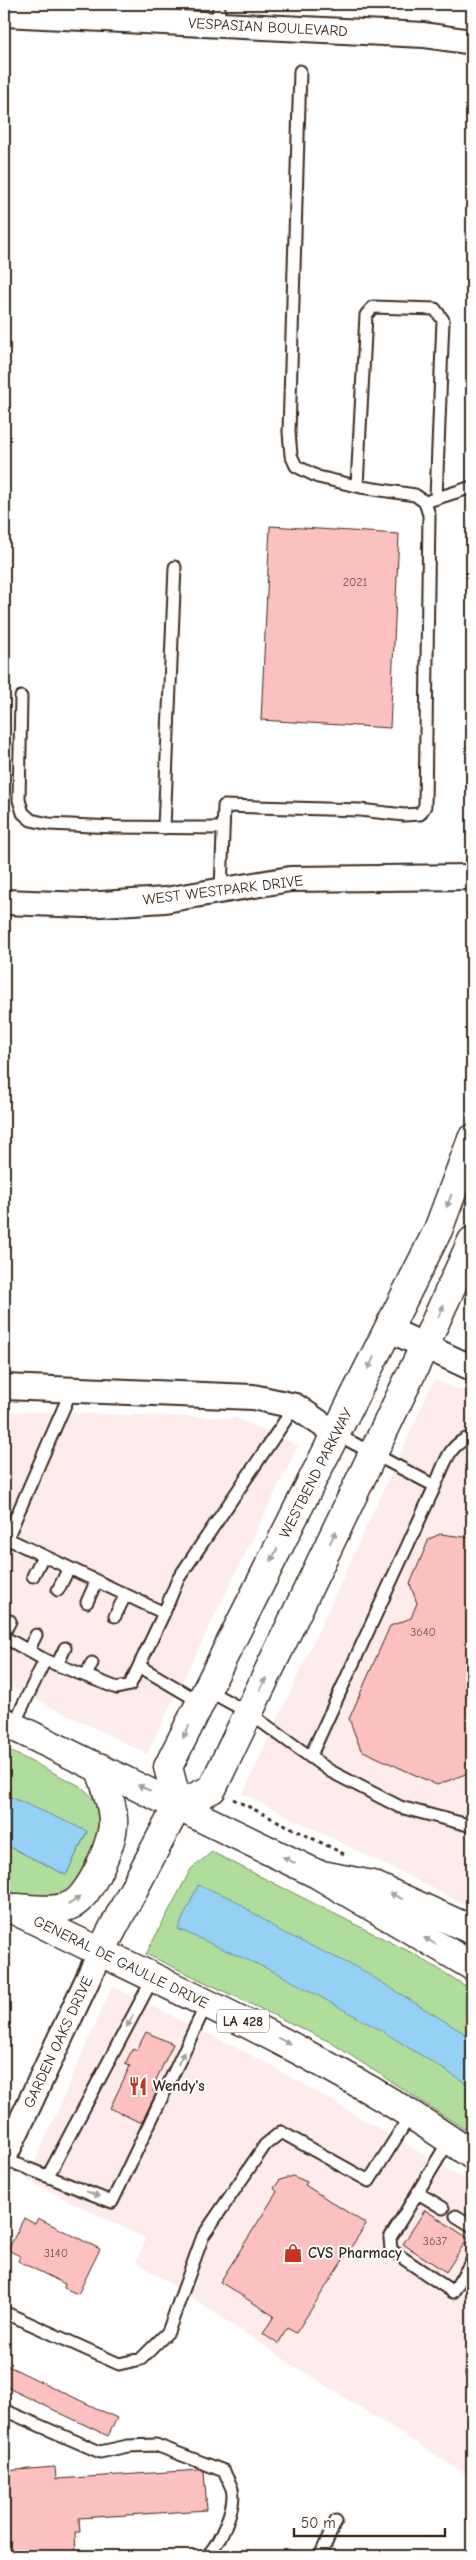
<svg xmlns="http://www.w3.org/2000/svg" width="476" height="2560" font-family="'Comic Neue',sans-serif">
<rect width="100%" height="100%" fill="#fff"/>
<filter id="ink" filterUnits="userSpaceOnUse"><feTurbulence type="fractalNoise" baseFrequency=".02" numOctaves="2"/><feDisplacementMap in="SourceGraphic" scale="10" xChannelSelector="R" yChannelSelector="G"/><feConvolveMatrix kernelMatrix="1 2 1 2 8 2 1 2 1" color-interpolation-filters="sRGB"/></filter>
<g filter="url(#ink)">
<path fill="#feecec" d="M434,1380L472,1394V1908L243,1794Z
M4,1411L236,1418L298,1446L147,1754L4,1684Z
M112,1986L265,2062L472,2183V2478L296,2367L136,2261L146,2239L27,2180Z"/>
<path fill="#b0dd9b" stroke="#76845c" d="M4,1748L82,1787L101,1806V1832L75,1889C45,1903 34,1903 4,1889V1844L66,1875L87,1832L4,1794Z
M212,1852L416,1955L472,1990V2134L330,2042L146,1954L191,1869Z"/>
<path fill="#95d0f5" stroke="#718e9f" d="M4,1794L87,1831L66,1875L4,1844Z
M198,1885L231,1898L280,1931L360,1969L472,2038V2087L382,2031L279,1974L178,1929Z"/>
<path fill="#fcc0be" stroke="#3b2a1e" d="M270,526L399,534L390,728L261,720Z
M440,1534L472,1538V1764L468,1773L437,1785L361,1750L349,1719L390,1626L411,1618L417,1603L410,1584L429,1539Z
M146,2032L173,2044L156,2080L158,2081L153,2091L156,2093L142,2122H139L110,2108L130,2066L125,2064L133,2048L137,2050Z
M293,2176L307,2182L305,2185L366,2224L296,2333L287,2328L278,2344L263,2334L274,2316L220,2282L277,2192L274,2188L280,2180Z
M425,2210L468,2238L446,2272L403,2244Z
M24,2218L35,2224L38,2218L100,2249L78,2294L64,2288L65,2284L18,2261L20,2256L8,2250Z
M4,2364L117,2418L108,2436L4,2386Z
M55,2467L56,2479L200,2470L204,2471L207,2510L79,2518L80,2532H75L76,2556H39L38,2550L4,2552V2471Z"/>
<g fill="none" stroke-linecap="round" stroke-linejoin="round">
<g stroke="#3b2a1e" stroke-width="15">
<path id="service" d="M218,25L219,4
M357,486L366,315L373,307L435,309L443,320L436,498
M431,500L472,487
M21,697L19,800L23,813L31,820L49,824L114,827L222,828
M164,828L175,567
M221,890L224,806L360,810L404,815L420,814L425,806L429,515L425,502L415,495L361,487L318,477L296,466L291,455L289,432L300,71
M435,1486C444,1466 449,1442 472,1437
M4,1537L164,1613L178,1579L295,1406
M4,1545L71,1391
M33,1576L43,1556
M58,1590L69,1568
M87,1602L96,1582
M115,1616L125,1596
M4,1633L10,1621
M4,1637L45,1660
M28,1651L36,1635
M57,1665L65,1648
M139,1666L200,1702
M86,1676L92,1663
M207,1690L249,1713L330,1771L400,1807L472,1826
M13,1726L45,1660L117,1688L130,1685L164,1613
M310,1757L435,1486L336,1434
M450,2139L390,2238L391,2250L453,2292L472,2261
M4,2159L112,2202L207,2003
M48,2176L153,1978
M418,2193L443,2208
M456,2216L472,2226
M4,2312L119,2364L141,2359L168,2332L203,2236L265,2145L281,2132L369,2181L411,2114
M472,2372V2374
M4,2410L100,2452L128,2446L156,2445L224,2471C226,2477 230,2483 232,2489C237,2506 219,2544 207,2556
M320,2556L336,2521"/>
</g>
<g stroke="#3b2a1e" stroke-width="28">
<path id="minor" d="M4,14L424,35L472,42
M4,902L85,905L165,900L290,879L472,877
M388,1329L472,1368
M4,1387L253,1397L295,1406L336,1434
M4,2158L100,1953"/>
</g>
<g stroke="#3b2a1e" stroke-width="31">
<path id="tertiary" d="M178,1805L168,1767L438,1230L472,1139
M322,1875L372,1885L472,1930
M100,1953L178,1805L212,1789L424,1347L472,1241"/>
</g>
<g stroke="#3b2a1e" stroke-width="31">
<path id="primary" d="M4,1722L317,1874L472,1966
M4,1905C162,1984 327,2053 472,2155
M17,1908C34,1909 57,1913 73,1904C91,1894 115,1839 113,1819C112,1802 105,1784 99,1767"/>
</g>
<path stroke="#3b2a1e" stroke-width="3" stroke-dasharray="4 4" stroke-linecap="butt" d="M233,1799L344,1854"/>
<use href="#service" stroke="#fff" stroke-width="11"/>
<use href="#minor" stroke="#fff" stroke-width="24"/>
<use href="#tertiary" stroke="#fff" stroke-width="28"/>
<use href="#primary" stroke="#fff" stroke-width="28"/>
</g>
<defs><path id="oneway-solid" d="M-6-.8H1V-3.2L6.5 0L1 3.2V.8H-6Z" transform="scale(1.25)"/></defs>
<g fill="#a79f9a">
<use href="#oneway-solid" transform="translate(449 1201) rotate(111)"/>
<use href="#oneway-solid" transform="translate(441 1311) rotate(-66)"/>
<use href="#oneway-solid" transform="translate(371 1363) rotate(117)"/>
<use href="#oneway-solid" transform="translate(333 1537) rotate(-64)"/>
<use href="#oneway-solid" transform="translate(274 1555) rotate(117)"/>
<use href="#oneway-solid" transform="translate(263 1684) rotate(-64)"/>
<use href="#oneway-solid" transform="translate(186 1732) rotate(117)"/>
<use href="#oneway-solid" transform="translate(144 1788) rotate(-155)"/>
<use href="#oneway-solid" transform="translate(289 1860) rotate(-153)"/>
<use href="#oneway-solid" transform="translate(396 1896) rotate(-155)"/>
<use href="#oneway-solid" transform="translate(74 1901) rotate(-33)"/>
<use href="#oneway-solid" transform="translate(430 1941) rotate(-150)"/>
<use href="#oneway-solid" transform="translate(130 2021) rotate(118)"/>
<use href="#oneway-solid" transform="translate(284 2041) rotate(26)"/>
<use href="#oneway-solid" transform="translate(181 2058) rotate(-65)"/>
<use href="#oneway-solid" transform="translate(93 2194) rotate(22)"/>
</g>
</g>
<defs>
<g id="restaurant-bare" transform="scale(1.5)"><path d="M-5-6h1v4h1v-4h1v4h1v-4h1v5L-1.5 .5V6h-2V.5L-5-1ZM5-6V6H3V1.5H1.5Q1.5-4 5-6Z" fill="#c8321e" stroke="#fff" stroke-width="2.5" paint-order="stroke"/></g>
<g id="shop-bare" transform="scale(1.5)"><path d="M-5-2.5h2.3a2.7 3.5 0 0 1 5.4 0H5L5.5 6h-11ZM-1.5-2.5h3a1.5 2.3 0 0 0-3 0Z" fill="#c8321e" stroke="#fff" stroke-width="2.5" paint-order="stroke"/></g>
</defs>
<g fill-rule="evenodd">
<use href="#restaurant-bare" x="138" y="2086"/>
<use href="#shop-bare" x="293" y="2253"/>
</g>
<g text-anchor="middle" stroke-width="4" stroke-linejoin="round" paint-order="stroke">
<g font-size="12" fill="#6b5046">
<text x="355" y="586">2021</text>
<text x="423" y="1636">3640</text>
<text x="435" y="2245">3637</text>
<text x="56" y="2257">3140</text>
</g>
<rect fill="#fff" stroke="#766a62" stroke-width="1" x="217" y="2009.5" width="52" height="23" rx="4"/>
<g font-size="14" font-weight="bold" fill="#3b2a1e">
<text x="243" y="2026">LA 428</text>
</g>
<g font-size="15" fill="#3b2a1e" stroke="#fff">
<text transform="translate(268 27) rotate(3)" y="5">VESPASIAN BOULEVARD</text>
<text transform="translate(223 890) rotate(-7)" y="5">WEST WESTPARK DRIVE</text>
<text transform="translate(316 1473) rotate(-63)" y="5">WESTBEND PARKWAY</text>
<text transform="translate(121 1962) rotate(26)" y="5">GENERAL DE GAULLE DRIVE</text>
<text transform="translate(58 2042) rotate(-65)" y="5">GARDEN OAKS DRIVE</text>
</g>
<g font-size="15" font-weight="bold" fill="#3b2a1e" stroke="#fff" text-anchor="start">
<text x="153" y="2091">Wendy's</text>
<text x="308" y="2258">CVS Pharmacy</text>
</g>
</g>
<rect width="476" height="2560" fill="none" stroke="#fff" stroke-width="20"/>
<rect x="10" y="10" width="456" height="2540" fill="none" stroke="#3b2a1e" stroke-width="2" filter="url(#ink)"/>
<path d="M294 2528v8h151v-8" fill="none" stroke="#3b2a1e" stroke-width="2.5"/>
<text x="301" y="2528" font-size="15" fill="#3b2a1e" stroke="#ffffff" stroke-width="4" paint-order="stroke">50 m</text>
</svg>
